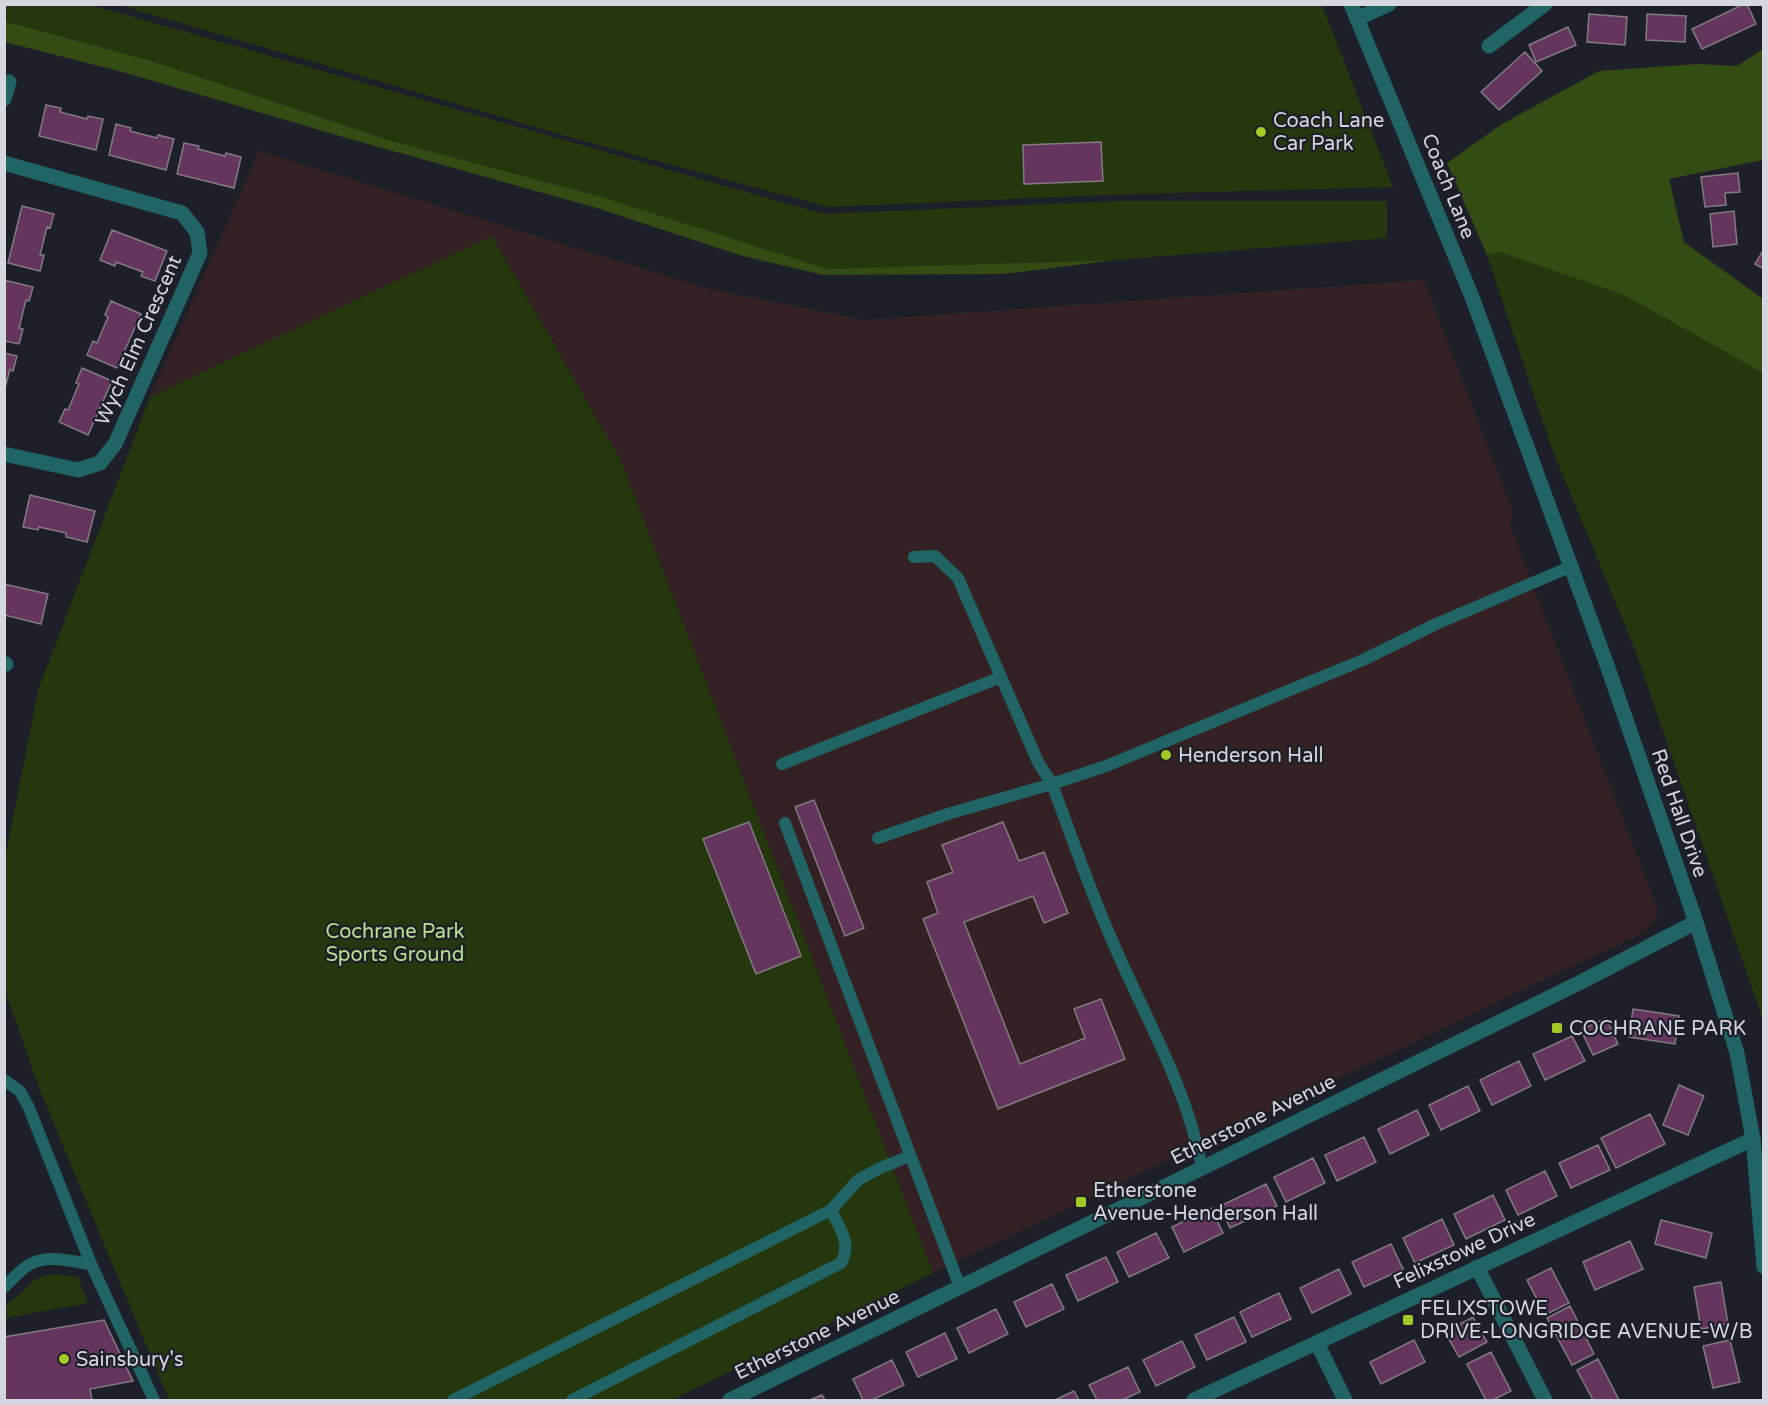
<svg xmlns="http://www.w3.org/2000/svg" width="1768" height="1405" font-family="'Varela Round',sans-serif">
<rect width="100%" height="100%" fill="#1d1f29"/>
<path fill="#342123" d="M259,151L713,290L865,320L1424,280L1513,512L1510,523L1522,557L1656,905L1657,915L1652,924L1644,932L933,1273L621,461L493,237L150,397Z"/>
<path fill="#24370d" d="M4,5H91L823,214L1119,201H1387V238L1116,260L828,269L595,195L388,140L152,61L5,21Z
M119,5H1322L1393,187L1103,195L828,207L580,140Z
M492,236L621,461L933,1273L672,1400H169L39,1088L5,990V859L38,690L150,397Z
M1499,252L1624,295L1763,373V1020L1634,647L1552,449L1487,255Z
M53,1274L78,1277L88,1303L5,1318V1306L22,1292L34,1280Z"/>
<path fill="#334c14" d="M4,21L152,61L388,140L595,195L828,269L1116,260L1003,274L823,275L739,255L597,208L350,139L126,73L5,42Z
M1763,49V160L1669,179L1684,242L1763,299V373L1624,295L1499,252L1487,255L1447,163L1502,124L1599,71L1697,64L1737,66Z"/>
<path fill="#64365d" stroke="#847982" stroke-width="1.5" d="M1744,4H1747L1756,24L1702,49L1692,29Z
M1589,14L1627,17L1625,45L1587,42Z
M1647,14L1686,16L1685,42L1646,40Z
M1568,27L1576,45L1536,62L1529,45Z
M1525,52L1542,71L1499,110L1481,92Z
M46,105L61,108L60,112L87,119L88,116L103,119L96,150L39,136Z
M116,124L131,128L130,131L157,138L158,135L174,139L166,170L109,155Z
M1101,142L1103,181L1024,184L1023,145Z
M184,143L199,146L198,149L225,156L226,153L241,157L234,188L177,174Z
M1738,173L1740,192L1725,193L1726,205L1705,207L1701,177Z
M22,206L54,214L50,228L47,227L40,255H44L40,271L8,263Z
M1734,211L1737,244L1713,247L1710,214Z
M112,230L167,251L155,281L141,276L143,272L116,262L115,266L100,260Z
M1764,249V269L1755,264Z
M4,280L33,287L29,301L26,300L19,328L23,329L19,344L4,341Z
M111,301L141,314L117,368L87,355L93,341L97,343L108,317L105,315Z
M4,353L17,356L13,371L10,369L4,392Z
M82,368L112,381L88,435L59,422L65,409L68,410L79,384L76,383Z
M30,495L95,511L87,542L66,537V533L39,527L38,530L23,527Z
M4,584L48,594L41,624L4,615Z
M814,800L864,928L845,936L795,807Z
M749,822L801,956L756,974L703,839Z
M1003,822L1019,861L1044,852L1068,913L1044,923L1033,896L964,922L1020,1064L1085,1038L1074,1009L1101,999L1125,1059L998,1109L923,919L938,913L927,882L953,872L942,845Z
M1633,1009L1679,1016L1675,1044L1629,1037Z
M1606,1018L1618,1044L1593,1055L1581,1030Z
M1572,1036L1585,1061L1545,1080L1533,1054Z
M1519,1061L1531,1086L1492,1105L1480,1080Z
M1679,1085L1704,1096L1688,1135L1663,1125Z
M1468,1086L1480,1111L1441,1130L1429,1105Z
M1417,1110L1429,1135L1390,1154L1378,1129Z
M1650,1114L1665,1144L1616,1168L1601,1138Z
M1364,1137L1376,1162L1337,1181L1325,1155Z
M1598,1145L1610,1170L1571,1188L1559,1163Z
M1313,1158L1325,1183L1286,1202L1274,1177Z
M1545,1171L1557,1196L1518,1215L1506,1190Z
M1266,1184L1277,1206L1230,1228L1220,1206Z
M1493,1195L1505,1220L1466,1239L1454,1214Z
M1211,1208L1223,1233L1184,1252L1172,1227Z
M1442,1219L1454,1245L1415,1263L1403,1238Z
M1661,1220L1712,1233L1706,1258L1655,1244Z
M1156,1233L1169,1258L1129,1277L1117,1252Z
M1630,1241L1643,1269L1595,1290L1583,1262Z
M1391,1244L1403,1269L1364,1287L1352,1262Z
M1106,1257L1118,1282L1078,1301L1066,1275Z
M1551,1268L1569,1303L1545,1315L1527,1280Z
M1339,1269L1351,1294L1312,1313L1300,1288Z
M1721,1282L1728,1324L1701,1329L1694,1287Z
M1052,1284L1064,1309L1026,1327L1014,1302Z
M1279,1293L1291,1319L1252,1337L1240,1312Z
M1570,1306L1594,1354L1572,1365L1547,1318Z
M996,1309L1008,1334L969,1353L957,1328Z
M1234,1317L1246,1342L1207,1360L1195,1335Z
M1473,1317L1487,1342L1459,1357L1445,1332Z
M104,1320L133,1381L90,1389L92,1400H4V1337Z
M945,1333L957,1359L918,1377L906,1352Z
M1414,1340L1425,1362L1381,1384L1370,1362Z
M1730,1340L1740,1382L1713,1388L1703,1346Z
M1182,1341L1195,1367L1156,1386L1143,1360Z
M1491,1352L1511,1391L1493,1400H1486L1467,1364Z
M1598,1359L1619,1400H1593L1577,1370Z
M892,1360L904,1385L872,1400H863L853,1379Z
M1128,1367L1140,1392L1122,1400H1097L1089,1385Z
M1074,1391L1079,1400H1055Z
M822,1395L825,1400H810Z"/>
<g fill="none" stroke-linecap="round" stroke-linejoin="round">
<path stroke="#216465" stroke-width="12" d="M914,557L935,556L958,578L1038,762L1052,784L1106,766L1363,660L1436,624L1570,567
M782,764L1001,677
M785,823L960,1287
M878,838L951,813L1052,784C1071,835 1089,888 1111,938C1143,1014 1187,1086 1202,1168
M4,1080L20,1091L29,1108L91,1264L154,1400
M4,1287C14,1278 25,1264 38,1261C54,1256 75,1262 91,1264
M453,1400L831,1210L858,1180L880,1168L910,1156
M572,1400L841,1263C852,1243 840,1229 831,1210"/>
<path stroke="#216465" stroke-width="15" d="M1357,19L1389,4
M1489,46L1545,4
M4,99L9,82
M4,163L182,213L197,232L200,253L115,444L100,463L78,470L4,454
M4,664H6
M1477,1267L1545,1400
M1317,1343L1345,1400
M1194,1400L1753,1139"/>
<path stroke="#216465" stroke-width="15" d="M1351,4L1472,297L1607,665L1696,922L1737,1053L1753,1139L1764,1267
M730,1400L1583,981L1696,922"/>
</g>
<g fill="#a3c926" stroke="#1d1f29" stroke-width="2">
<circle cx="1261" cy="132" r="6"/>
<circle cx="1166" cy="755" r="6"/>
<rect x="1551" y="1022" width="12" height="12" rx="3"/>
<rect x="1075" y="1196" width="12" height="12" rx="3"/>
<rect x="1402" y="1314" width="12" height="12" rx="3"/>
<circle cx="64" cy="1359" r="6"/>
</g>
<g text-anchor="middle" stroke-width="4.5" stroke-linejoin="round" paint-order="stroke">
<g font-size="20" fill="#d5d7de" stroke="#1d1f29" text-anchor="start">
<text x="1273" y="127">Coach Lane<tspan x="1273" dy="23">Car Park</tspan></text>
<text x="1178" y="762">Henderson Hall</text>
<text x="1569" y="1035">COCHRANE PARK</text>
<text x="1093" y="1197">Etherstone<tspan x="1093" dy="23">Avenue-Henderson Hall</tspan></text>
<text x="1420" y="1315">FELIXSTOWE<tspan x="1420" dy="23">DRIVE-LONGRIDGE AVENUE-W/B</tspan></text>
<text x="76" y="1366">Sainsbury's</text>
</g>
<g font-size="20" fill="#d5d7de" stroke="#1d1f29">
<text transform="translate(1449 186) rotate(68)" y="7">Coach Lane</text>
<text transform="translate(138 340) rotate(-66)" y="7">Wych Elm Crescent</text>
<text transform="translate(1680 813) rotate(71)" y="7">Red Hall Drive</text>
<text transform="translate(1253 1119) rotate(-26)" y="7">Etherstone Avenue</text>
<text transform="translate(1464 1250) rotate(-25)" y="7">Felixstowe Drive</text>
<text transform="translate(817 1334) rotate(-26)" y="7">Etherstone Avenue</text>
</g>
<g font-size="20" fill="#b7e18e" stroke="#1d1f29">
<text x="395" y="938">Cochrane Park<tspan x="395" dy="23">Sports Ground</tspan></text>
</g>
</g>
<rect width="1768" height="1405" fill="none" stroke="#d5d7de" stroke-width="12"/>
</svg>
